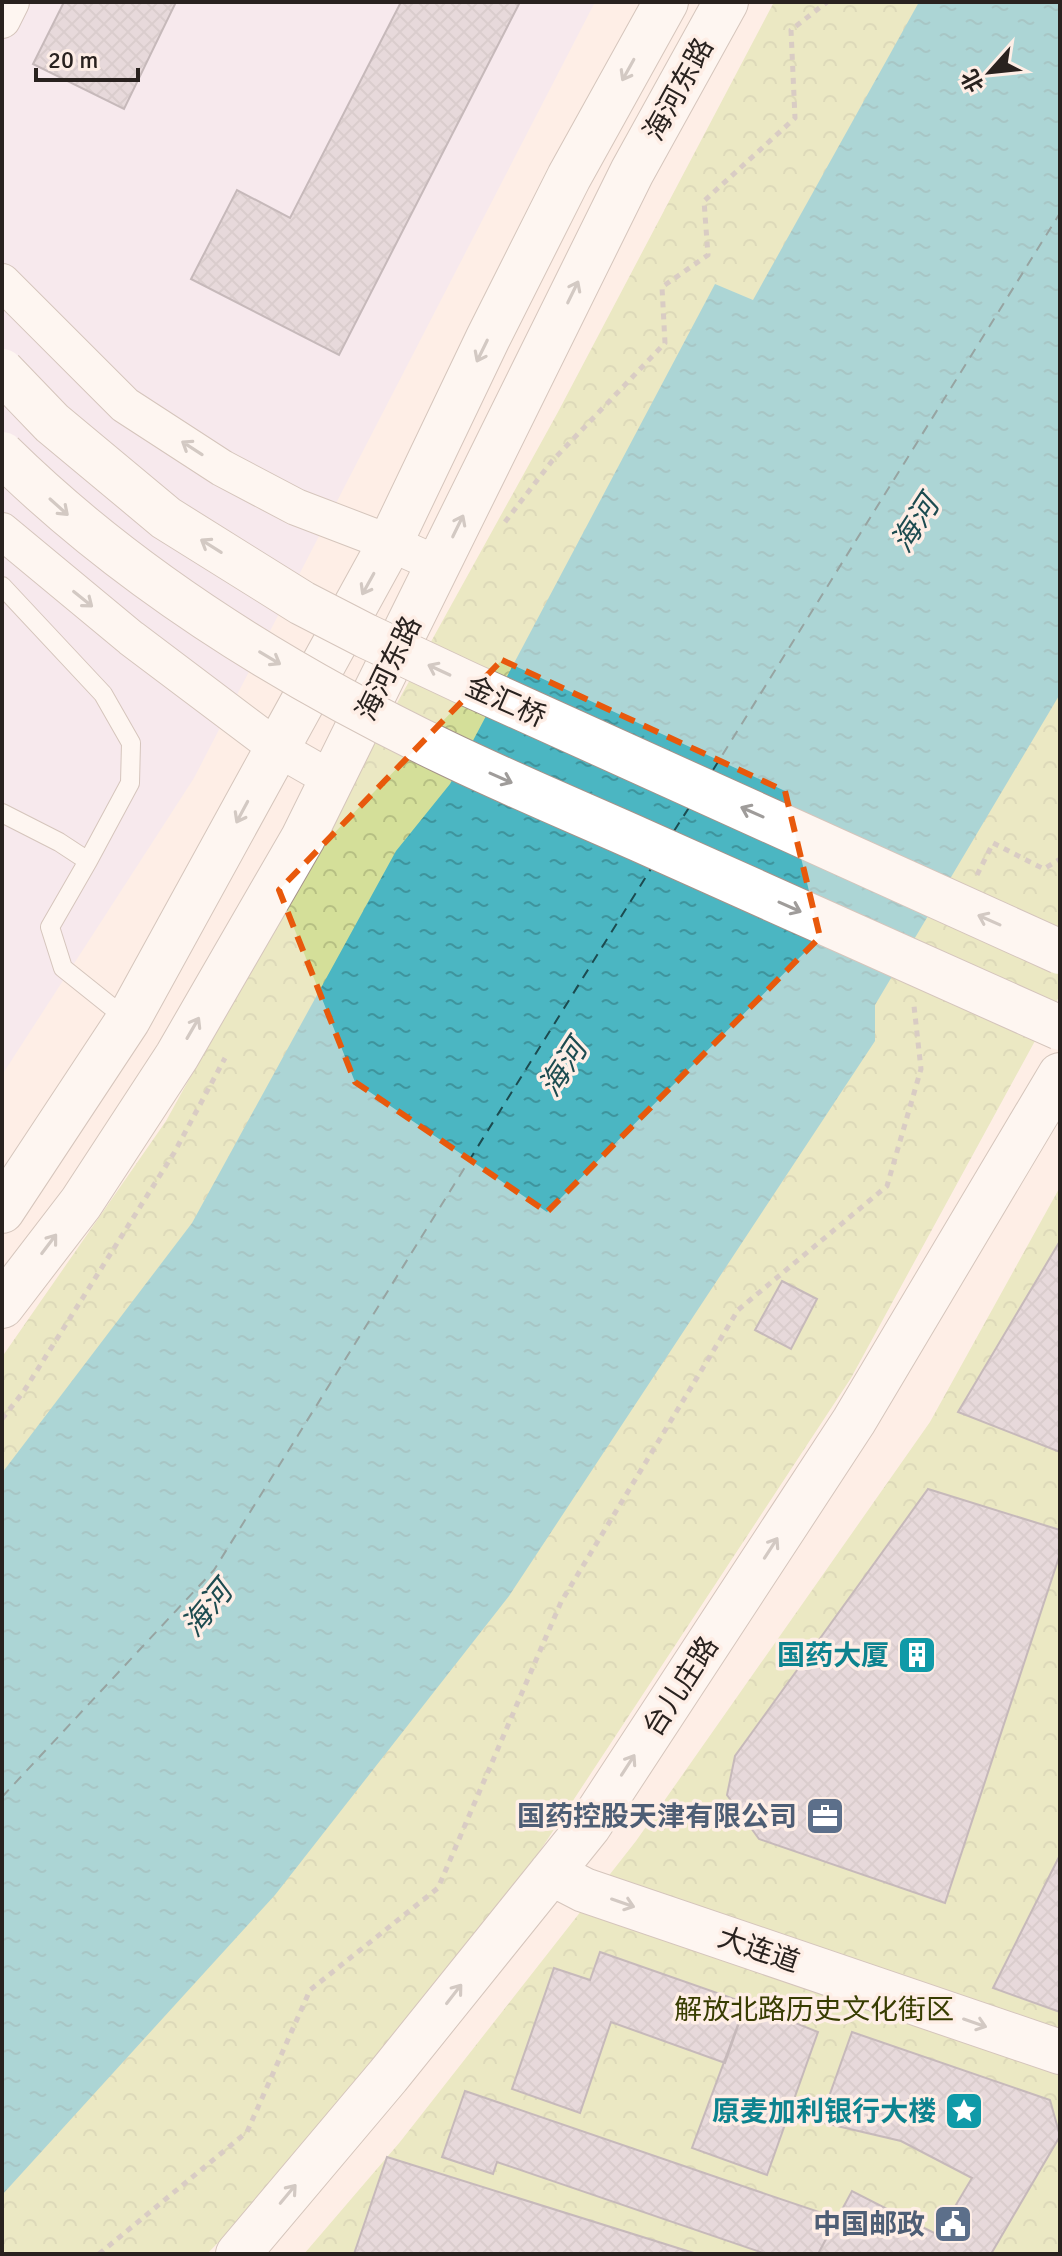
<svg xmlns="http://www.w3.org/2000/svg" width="1062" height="2256" font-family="Signika,'Noto Sans SC',sans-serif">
<defs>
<pattern id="park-crowns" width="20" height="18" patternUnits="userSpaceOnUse" patternTransform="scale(2)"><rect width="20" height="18" fill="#d4df99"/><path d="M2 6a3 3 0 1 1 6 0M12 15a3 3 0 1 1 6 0" fill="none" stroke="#b6bf83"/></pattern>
<pattern id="water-ripples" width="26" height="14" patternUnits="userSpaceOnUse" patternTransform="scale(2)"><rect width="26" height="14" fill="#4bb6c2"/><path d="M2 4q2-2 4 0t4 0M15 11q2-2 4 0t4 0" fill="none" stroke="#3e949d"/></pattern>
<pattern id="building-cross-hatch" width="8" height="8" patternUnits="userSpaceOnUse" patternTransform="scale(2)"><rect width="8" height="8" fill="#ccbfce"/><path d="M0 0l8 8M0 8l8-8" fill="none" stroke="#afa4b0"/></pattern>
</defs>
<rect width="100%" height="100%" fill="#feeee6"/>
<path fill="#efe2f6" d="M2,2H595L194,778L2,1075Z"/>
<path fill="url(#park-crowns)" d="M774,2H1060V995L851,1378L528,1869L284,2175L207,2254H2V1357L166,1121L558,412Z
M1060,1187V2254H304L400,2142L636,1841L930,1422Z"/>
<path fill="url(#water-ripples)" d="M919,2H1060V694L875,1005V1041L509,1596L275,1895L2,2195V1473L192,1223L396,851L450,784L715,284L753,300Z"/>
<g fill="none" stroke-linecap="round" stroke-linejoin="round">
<path stroke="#1c4b50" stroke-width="2" stroke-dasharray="10 8" stroke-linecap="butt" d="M713,770L1060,213
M674,831L690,806
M2,1797L214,1570L652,867"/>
</g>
<path fill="url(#building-cross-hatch)" stroke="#847886" stroke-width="2" d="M64,2H176L124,109L33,64Z
M401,2H520L339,355L191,279L237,190L290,218Z
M1060,1241V1452L958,1412Z
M782,1281L817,1299L791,1349L755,1330Z
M928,1489L1060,1530V1554L945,1903L759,1839L727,1795L735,1756Z
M1060,1855V2012L993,1988Z
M600,1952L746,2003L725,2063L611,2022L580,2113L512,2089L554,1968L590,1980Z
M746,2003L818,2032L767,2175L692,2148Z
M852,2032L1050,2100L1060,2136L991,2254H818L852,2191L938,2235L972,2178L901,2141L820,2122Z
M465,2091L757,2191L837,2218L818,2254H766L497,2162L493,2174L442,2157Z
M387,2157L697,2254H354Z"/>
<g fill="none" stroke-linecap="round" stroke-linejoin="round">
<g stroke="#a5938a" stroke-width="20">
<path id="service" d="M2,586L103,694L131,743L130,783L88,861
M2,813L59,842L88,861L50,927L63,968L128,1020"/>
</g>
<g stroke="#a5938a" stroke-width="38">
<path id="minor" d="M2,20L11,2
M2,282L125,405L222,468L296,507L390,543L439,565
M2,531L131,638L277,748L333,780"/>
</g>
<g stroke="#a5938a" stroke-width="46">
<path id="tertiary" d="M551,1873L584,1890L1060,2052
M238,2254L388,2076L589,1826L854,1421L1060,1075"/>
</g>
<g stroke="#a5938a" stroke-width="46">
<path id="secondary" d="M2,1211L128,1020L390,543L488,338L569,177L666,2
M2,1306L81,1203L177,1056L303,838L632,172L726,2"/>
</g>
<path stroke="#aea29c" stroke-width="5" stroke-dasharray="6 6" stroke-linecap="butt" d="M505,522L552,461L665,343L662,287L708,255L704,201L795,118L791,30L827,2
M977,875L993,843L1044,869L1060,859
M2,1419L24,1391L174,1153L225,1058
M99,2254L247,2132L310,1990L438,1888L561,1602L738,1310L887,1186L921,1069L914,1006"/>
<use href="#service" stroke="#fff" stroke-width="18"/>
<use href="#minor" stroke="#fff" stroke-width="36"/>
<use href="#tertiary" stroke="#fff" stroke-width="44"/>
<use href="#secondary" stroke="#fff" stroke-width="44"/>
<g stroke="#a5938a" stroke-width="46" stroke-linecap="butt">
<path id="secondary-bridge" d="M2,371L52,423L166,518L302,603L366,636L468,684L1060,952
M2,454C129,579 284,675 444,752C508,783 573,810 638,839C779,902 919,965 1060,1028"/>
</g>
<use href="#secondary-bridge" stroke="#fff" stroke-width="44"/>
</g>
<defs><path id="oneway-shaft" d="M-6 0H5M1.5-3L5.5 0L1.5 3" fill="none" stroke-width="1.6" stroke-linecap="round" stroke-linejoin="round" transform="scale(2)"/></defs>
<g stroke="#9f9c9a">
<use href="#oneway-shaft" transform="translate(628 70) rotate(119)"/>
<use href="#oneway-shaft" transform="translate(573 292) rotate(-64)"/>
<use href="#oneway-shaft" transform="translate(482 351) rotate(116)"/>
<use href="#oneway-shaft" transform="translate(192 448) rotate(-147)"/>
<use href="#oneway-shaft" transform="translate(59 507) rotate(42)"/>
<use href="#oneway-shaft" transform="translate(458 526) rotate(-64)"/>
<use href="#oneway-shaft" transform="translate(211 546) rotate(-148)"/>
<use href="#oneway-shaft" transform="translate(368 584) rotate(119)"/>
<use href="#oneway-shaft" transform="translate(83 599) rotate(39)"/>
<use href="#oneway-shaft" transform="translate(270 658) rotate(31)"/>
<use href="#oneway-shaft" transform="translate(439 670) rotate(-155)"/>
<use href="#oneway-shaft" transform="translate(501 778) rotate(24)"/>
<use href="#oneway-shaft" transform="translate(242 812) rotate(118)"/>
<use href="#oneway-shaft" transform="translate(752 812) rotate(-156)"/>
<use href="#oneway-shaft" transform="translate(790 907) rotate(24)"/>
<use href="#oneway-shaft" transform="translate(989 920) rotate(-156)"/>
<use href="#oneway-shaft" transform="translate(193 1028) rotate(-60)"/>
<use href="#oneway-shaft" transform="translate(49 1244) rotate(-53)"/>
<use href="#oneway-shaft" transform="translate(771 1548) rotate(-57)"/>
<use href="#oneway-shaft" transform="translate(628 1765) rotate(-57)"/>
<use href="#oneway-shaft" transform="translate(623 1903) rotate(19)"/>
<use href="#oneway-shaft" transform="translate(454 1994) rotate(-52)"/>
<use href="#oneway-shaft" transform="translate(975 2023) rotate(19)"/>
<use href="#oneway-shaft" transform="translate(288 2194) rotate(-50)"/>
</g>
<path d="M0 0H1062V2256H0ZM502,660L785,791L820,937L547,1212L355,1082L279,890Z" fill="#feeee6" fill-opacity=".55" fill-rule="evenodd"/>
<path fill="none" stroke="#e8590c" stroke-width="6" stroke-dasharray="16 10" stroke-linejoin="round" d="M502,660L785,791L820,937L547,1212L355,1082L279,890Z"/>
<defs>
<g id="building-square" transform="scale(2)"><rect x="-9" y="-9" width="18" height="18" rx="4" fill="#0f9aa8" stroke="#feeee6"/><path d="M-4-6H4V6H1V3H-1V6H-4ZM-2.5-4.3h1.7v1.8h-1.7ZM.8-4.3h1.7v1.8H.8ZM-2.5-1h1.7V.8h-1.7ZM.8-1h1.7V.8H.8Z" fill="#fff"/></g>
<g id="office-square" transform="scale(2)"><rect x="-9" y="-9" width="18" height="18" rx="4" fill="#5c6f8a" stroke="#feeee6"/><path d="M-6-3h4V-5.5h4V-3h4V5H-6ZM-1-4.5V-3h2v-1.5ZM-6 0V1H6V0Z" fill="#fff"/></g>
<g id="sight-square" transform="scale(2)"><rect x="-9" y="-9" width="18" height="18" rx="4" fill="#0f9aa8" stroke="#feeee6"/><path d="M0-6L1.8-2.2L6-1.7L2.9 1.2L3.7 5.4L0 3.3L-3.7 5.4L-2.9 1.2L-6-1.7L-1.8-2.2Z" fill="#fff"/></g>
<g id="civic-square" transform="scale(2)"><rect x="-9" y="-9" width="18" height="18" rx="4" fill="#5c6f8a" stroke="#feeee6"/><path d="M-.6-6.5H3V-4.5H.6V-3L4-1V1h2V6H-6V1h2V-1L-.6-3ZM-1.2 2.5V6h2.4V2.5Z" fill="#fff"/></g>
</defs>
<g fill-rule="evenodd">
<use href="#building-square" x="917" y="1655"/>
<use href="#office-square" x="825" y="1816"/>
<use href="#sight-square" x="964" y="2111"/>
<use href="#civic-square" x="953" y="2224"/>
</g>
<g text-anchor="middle" stroke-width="7" stroke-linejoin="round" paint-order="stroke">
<g font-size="28" fill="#29221f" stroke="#feeee6">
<text transform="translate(678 89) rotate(-61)" y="10">海河东路</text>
<text transform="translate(388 668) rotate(-64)" y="10">海河东路</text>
<text transform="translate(506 701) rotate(24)" y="10">金汇桥</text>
<text transform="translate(680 1686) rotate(-57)" y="10">台儿庄路</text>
<text transform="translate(759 1949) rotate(19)" y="10">大连道</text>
</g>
<g font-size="28" font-weight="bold" fill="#0d838f" stroke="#feeee6" text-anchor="end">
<text x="889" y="1665">国药大厦</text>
<text x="936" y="2121">原麦加利银行大楼</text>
</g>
<g font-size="28" font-weight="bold" fill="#4e5e75" stroke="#feeee6" text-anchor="end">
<text x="797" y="1826">国药控股天津有限公司</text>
<text x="925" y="2234">中国邮政</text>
</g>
<g font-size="28" fill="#383d02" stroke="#feeee6">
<text x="814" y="2019">解放北路历史文化街区</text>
</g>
<g font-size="30" font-style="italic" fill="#1c4b50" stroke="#feeee6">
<text transform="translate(915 524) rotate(-57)" y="10">海河</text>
<text transform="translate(563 1068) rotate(-57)" y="10">海河</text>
<text transform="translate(207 1609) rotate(-51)" y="10">海河</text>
</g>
</g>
<rect width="1062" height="2256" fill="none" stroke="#29221f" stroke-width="8"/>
<g transform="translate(990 72) rotate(243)" stroke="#feeee6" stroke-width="6" paint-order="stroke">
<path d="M0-6L14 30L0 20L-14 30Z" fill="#29221f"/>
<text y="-12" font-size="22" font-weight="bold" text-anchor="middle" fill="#29221f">北</text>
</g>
<path d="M36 68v12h102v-12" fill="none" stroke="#29221f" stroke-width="4"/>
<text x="48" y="68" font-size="24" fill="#29221f" stroke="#feeee6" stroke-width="6" paint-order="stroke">20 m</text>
</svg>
